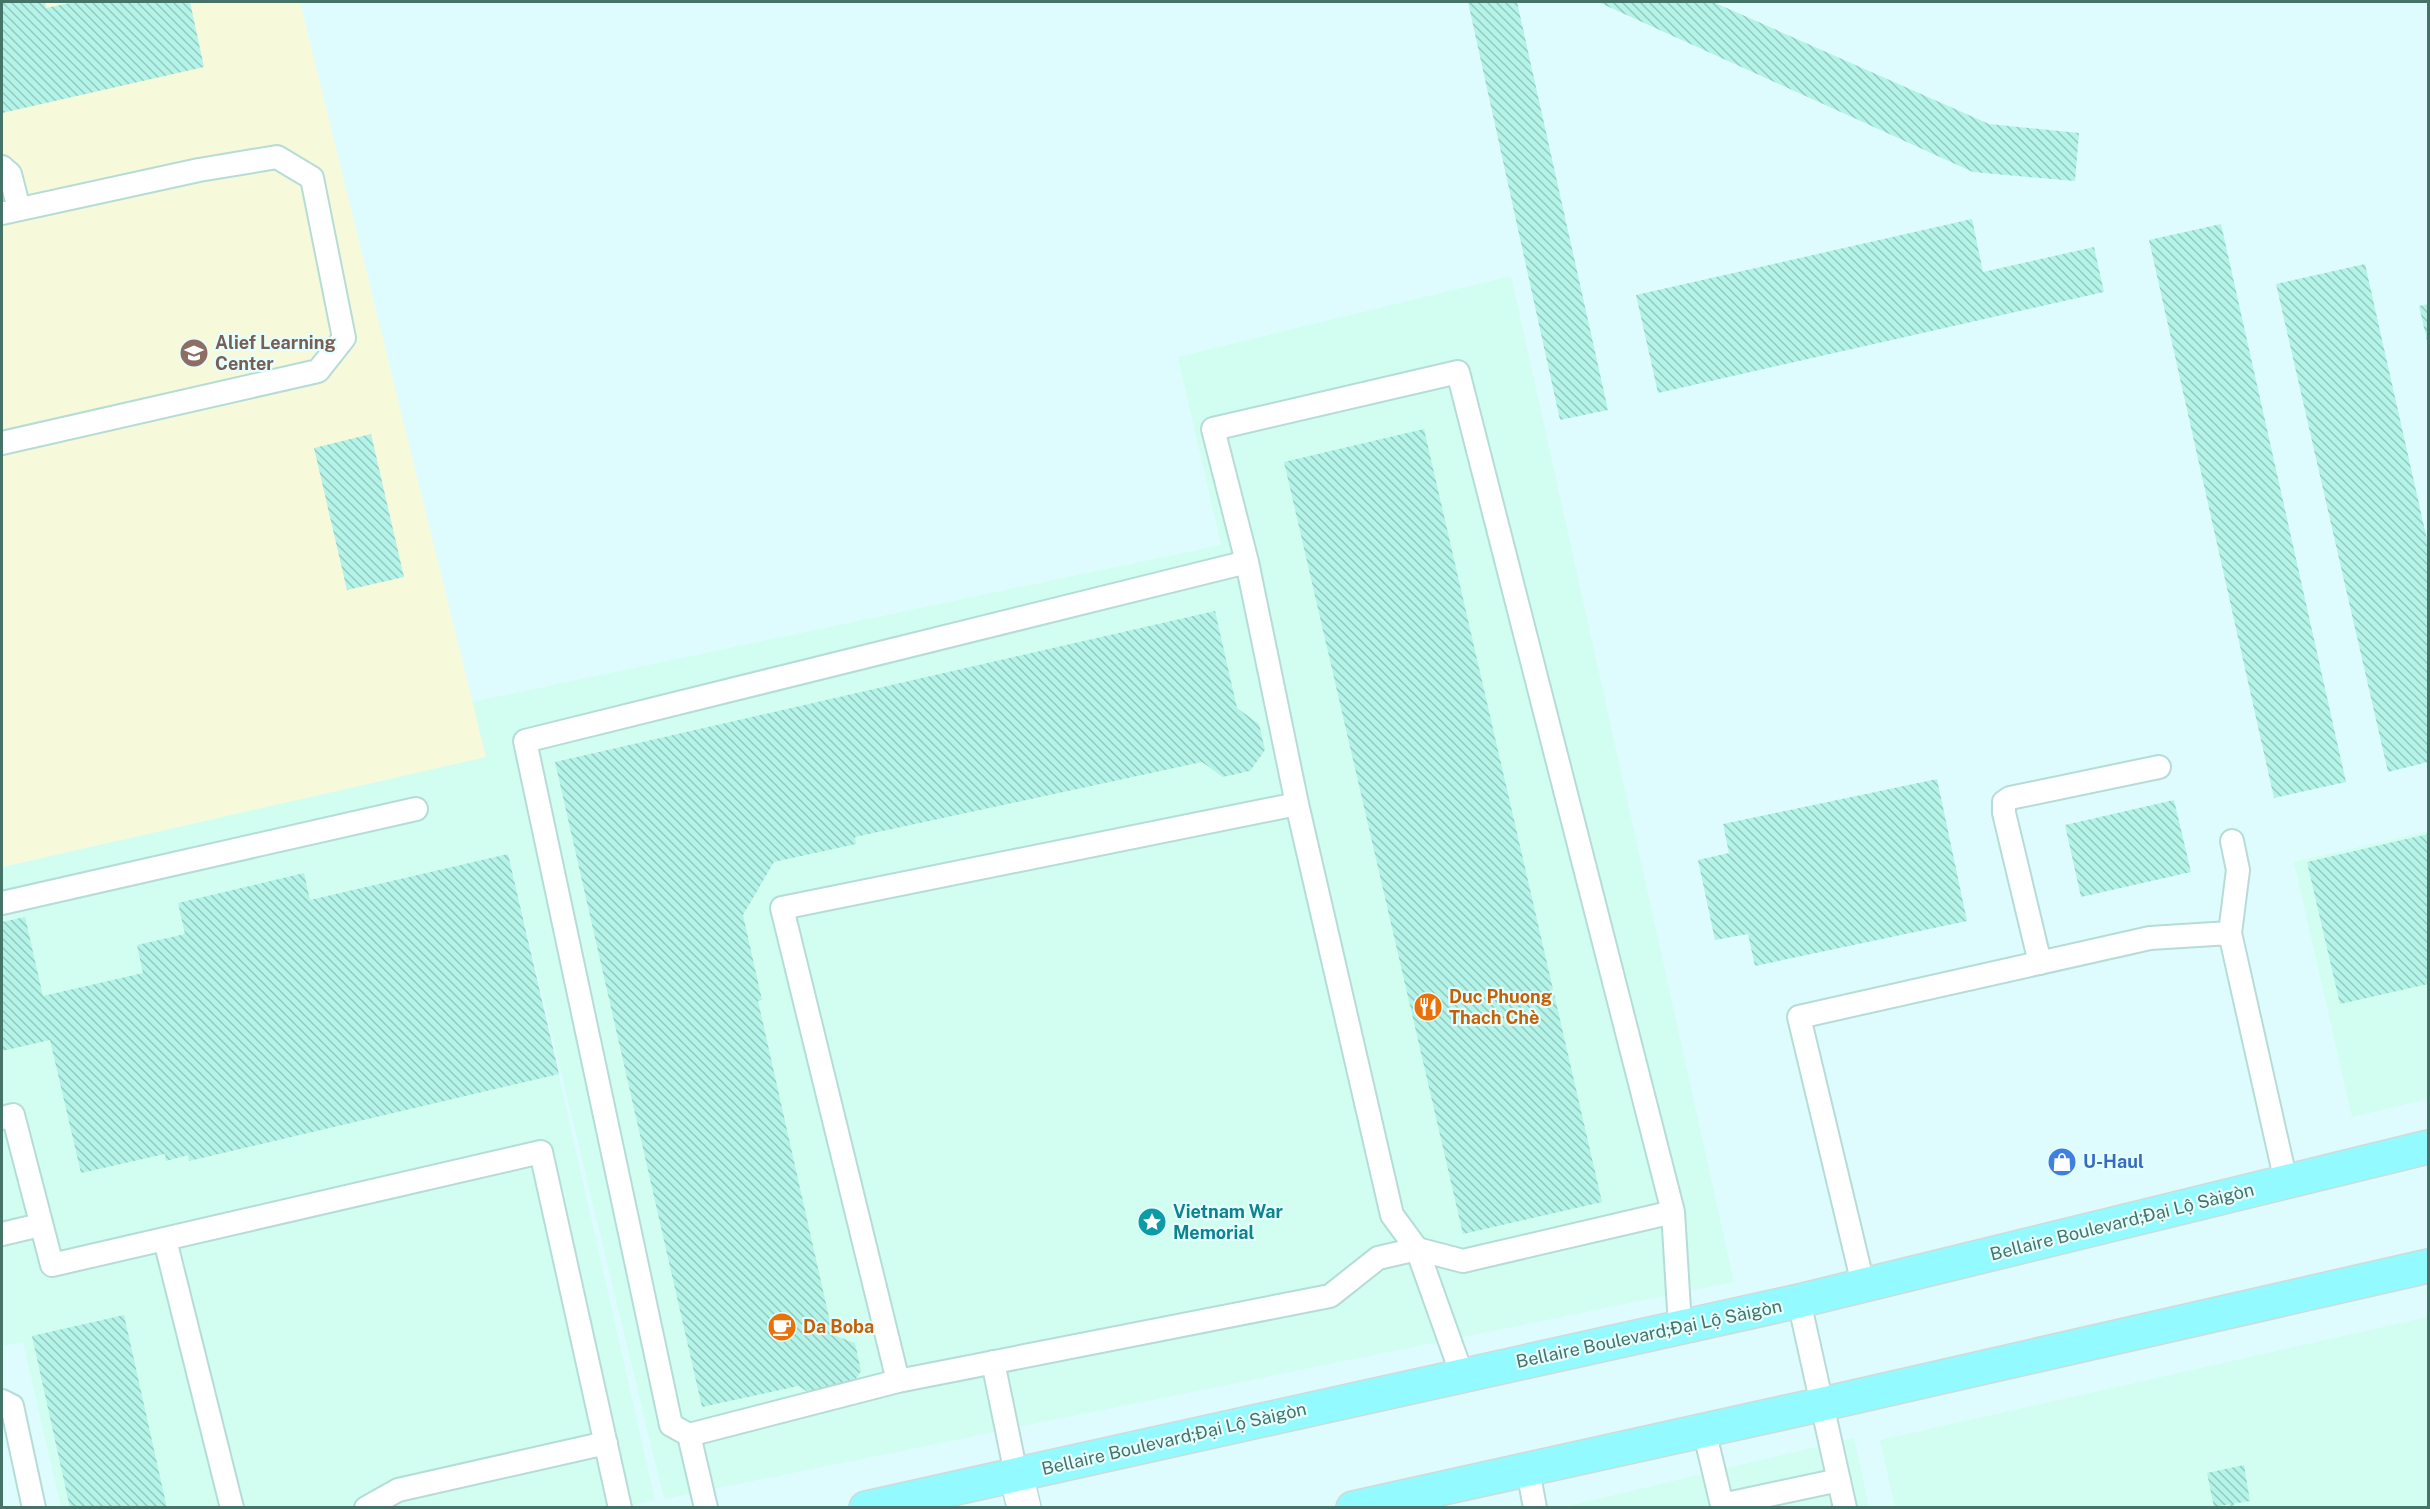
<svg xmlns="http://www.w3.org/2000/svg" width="2430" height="1509" font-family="'Public Sans',sans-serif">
<defs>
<pattern id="building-back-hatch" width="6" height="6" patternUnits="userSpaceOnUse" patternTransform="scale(1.5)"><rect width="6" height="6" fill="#b4f3e7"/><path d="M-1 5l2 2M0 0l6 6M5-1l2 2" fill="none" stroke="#94c9bf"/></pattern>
</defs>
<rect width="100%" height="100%" fill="#defcfd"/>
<path fill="#d1fef1" d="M1511,276L1734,1282L664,1499L506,843L655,1500L622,1508L61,1507L23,1342L2,1346V867L485,757L472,702L1221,545L1178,357Z
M2428,831V1099L2352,1117L2294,862Z
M2428,1317V1507H1895L1880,1440Z
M1854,1438L1869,1507L1560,1508Z"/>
<path fill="#f7f9db" d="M2,2H300L486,757L2,867Z"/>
<path fill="url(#building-back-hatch)" d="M2,2H45L46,8L74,2H190L204,67L2,113Z
M1468,2H1517L1608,410L1560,420Z
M1598,2H1713L1989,124L2079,133L2075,181L1973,172Z
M1972,219L1983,272L2094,247L2104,292L1658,393L1636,295Z
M2221,224L2346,782L2274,798L2149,240Z
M2365,264L2428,544V762L2388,772L2276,284Z
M2428,304V345L2419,306Z
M1424,429L1602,1202L1463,1234L1284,462Z
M371,434L404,577L347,590L314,448Z
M1215,611L1237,708L1259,724L1265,750L1250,771L1223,777L1202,762L855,837L856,844L774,862L743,915L762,1000L758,1001L833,1335L855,1343L861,1371L848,1391L817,1397L798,1386L702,1407L555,762Z
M1937,779L1967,921L1755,966L1748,934L1715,940L1698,860L1729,853L1723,824Z
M2174,800L2191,872L2081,897L2065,825Z
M2428,834V984L2340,1004L2307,862Z
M508,854L559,1074L189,1161L188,1155L166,1161L165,1154L81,1173L50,1040L2,1051V922L25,917L43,996L143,973L137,945L185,934L178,903L304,873L310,900Z
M124,1315L167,1508H70L32,1336Z
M2244,1465L2250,1501L2214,1507L2207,1473Z"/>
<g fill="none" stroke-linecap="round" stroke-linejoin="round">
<g stroke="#b5dcd7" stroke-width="26">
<path id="lane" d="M2,167L10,174L19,209
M2,213L199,170L277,157L312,178L344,338L318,371L2,443
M1247,562L1213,429L1458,372L1673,1212L1680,1326
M2,903L416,809
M2230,933L2238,870L2232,841
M2040,963L2004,813V802L2010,798L2159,767
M2,1118L13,1115L52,1265L541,1152L620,1508
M2,1234L40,1225
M165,1240L232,1508
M1863,1284L1799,1017L2150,938L2230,933L2286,1182
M1799,1301L1845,1508
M993,1362L1016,1474
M898,1381L1330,1296L1378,1258L1417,1249L1463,1261L1673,1212
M2,1401L12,1406L34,1508
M1704,1430L1722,1505L1839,1480
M689,1435L671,1425L525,741L1247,562L1297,804
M1528,1470L1535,1508
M366,1508L398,1490L606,1443
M706,1508L689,1435L898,1381L782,908L1297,804L1392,1215L1417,1249L1462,1375"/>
</g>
<g stroke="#b5dcd7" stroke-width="36">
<path id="street" d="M1016,1474L1024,1508"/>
</g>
<g stroke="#cfdbd8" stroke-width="36">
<path id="primary" d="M866,1508L1799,1301L2428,1147
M1353,1508L1823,1404L2428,1266"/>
</g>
<path stroke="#98d7cb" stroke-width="4" stroke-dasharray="1.5 4.5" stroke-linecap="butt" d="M2232,1504L2233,1508"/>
<use href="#lane" stroke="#fff" stroke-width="22"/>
<use href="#street" stroke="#fff" stroke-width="33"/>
<use href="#primary" stroke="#93fbff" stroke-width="33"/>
</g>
<defs>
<g id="school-disc" transform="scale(1.5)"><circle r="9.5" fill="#8d6e63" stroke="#e5ffff"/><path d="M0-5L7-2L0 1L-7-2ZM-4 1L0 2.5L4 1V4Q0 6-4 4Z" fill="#fff"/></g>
<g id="restaurant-disc" transform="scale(1.5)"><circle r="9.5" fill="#e8710a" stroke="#e5ffff"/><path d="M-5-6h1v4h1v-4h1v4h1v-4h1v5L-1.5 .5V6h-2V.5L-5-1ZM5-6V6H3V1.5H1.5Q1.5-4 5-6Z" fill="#fff"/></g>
<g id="shop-disc" transform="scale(1.5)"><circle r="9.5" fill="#3f7fe0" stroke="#e5ffff"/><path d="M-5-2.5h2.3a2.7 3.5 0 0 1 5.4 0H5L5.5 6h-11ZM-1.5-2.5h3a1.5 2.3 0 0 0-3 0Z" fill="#fff"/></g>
<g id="sight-disc" transform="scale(1.5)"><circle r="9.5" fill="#0f9aa8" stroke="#e5ffff"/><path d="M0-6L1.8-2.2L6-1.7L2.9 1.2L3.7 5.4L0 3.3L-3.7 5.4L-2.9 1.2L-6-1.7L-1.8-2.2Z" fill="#fff"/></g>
<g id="cafe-disc" transform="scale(1.5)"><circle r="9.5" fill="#e8710a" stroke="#e5ffff"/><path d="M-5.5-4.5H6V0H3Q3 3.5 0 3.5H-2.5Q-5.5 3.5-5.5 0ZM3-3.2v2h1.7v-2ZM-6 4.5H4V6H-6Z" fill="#fff"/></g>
</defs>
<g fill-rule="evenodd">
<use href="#school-disc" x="194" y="353"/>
<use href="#restaurant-disc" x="1428" y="1007"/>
<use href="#shop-disc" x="2062" y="1162"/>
<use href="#sight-disc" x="1152" y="1222"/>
<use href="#cafe-disc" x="782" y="1327"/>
</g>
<g text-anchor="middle" stroke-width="4.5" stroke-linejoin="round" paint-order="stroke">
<g font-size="18" font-weight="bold" fill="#785e54" stroke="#e5ffff" text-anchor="start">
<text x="215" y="349">Alief Learning<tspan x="215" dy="21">Center</tspan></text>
</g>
<g font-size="18" font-weight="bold" fill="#c56008" stroke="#e5ffff" text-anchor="start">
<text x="1449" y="1003">Duc Phuong<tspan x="1449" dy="21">Thach Chè</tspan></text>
<text x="803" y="1333">Da Boba</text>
</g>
<g font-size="18" font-weight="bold" fill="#366cbe" stroke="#e5ffff" text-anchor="start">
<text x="2083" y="1168">U-Haul</text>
</g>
<g font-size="18" font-weight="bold" fill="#0d838f" stroke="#e5ffff" text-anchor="start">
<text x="1173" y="1218">Vietnam War<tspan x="1173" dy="21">Memorial</tspan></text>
</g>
<g font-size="18" fill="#467368" stroke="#e5ffff">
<text transform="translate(2122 1222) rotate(-14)" y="6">Bellaire Boulevard;Đại Lộ Sàigòn</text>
<text transform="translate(1649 1334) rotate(-12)" y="6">Bellaire Boulevard;Đại Lộ Sàigòn</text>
<text transform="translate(1174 1439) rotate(-13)" y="6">Bellaire Boulevard;Đại Lộ Sàigòn</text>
</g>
</g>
<rect width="2430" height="1509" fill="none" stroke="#467368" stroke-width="6"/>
</svg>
